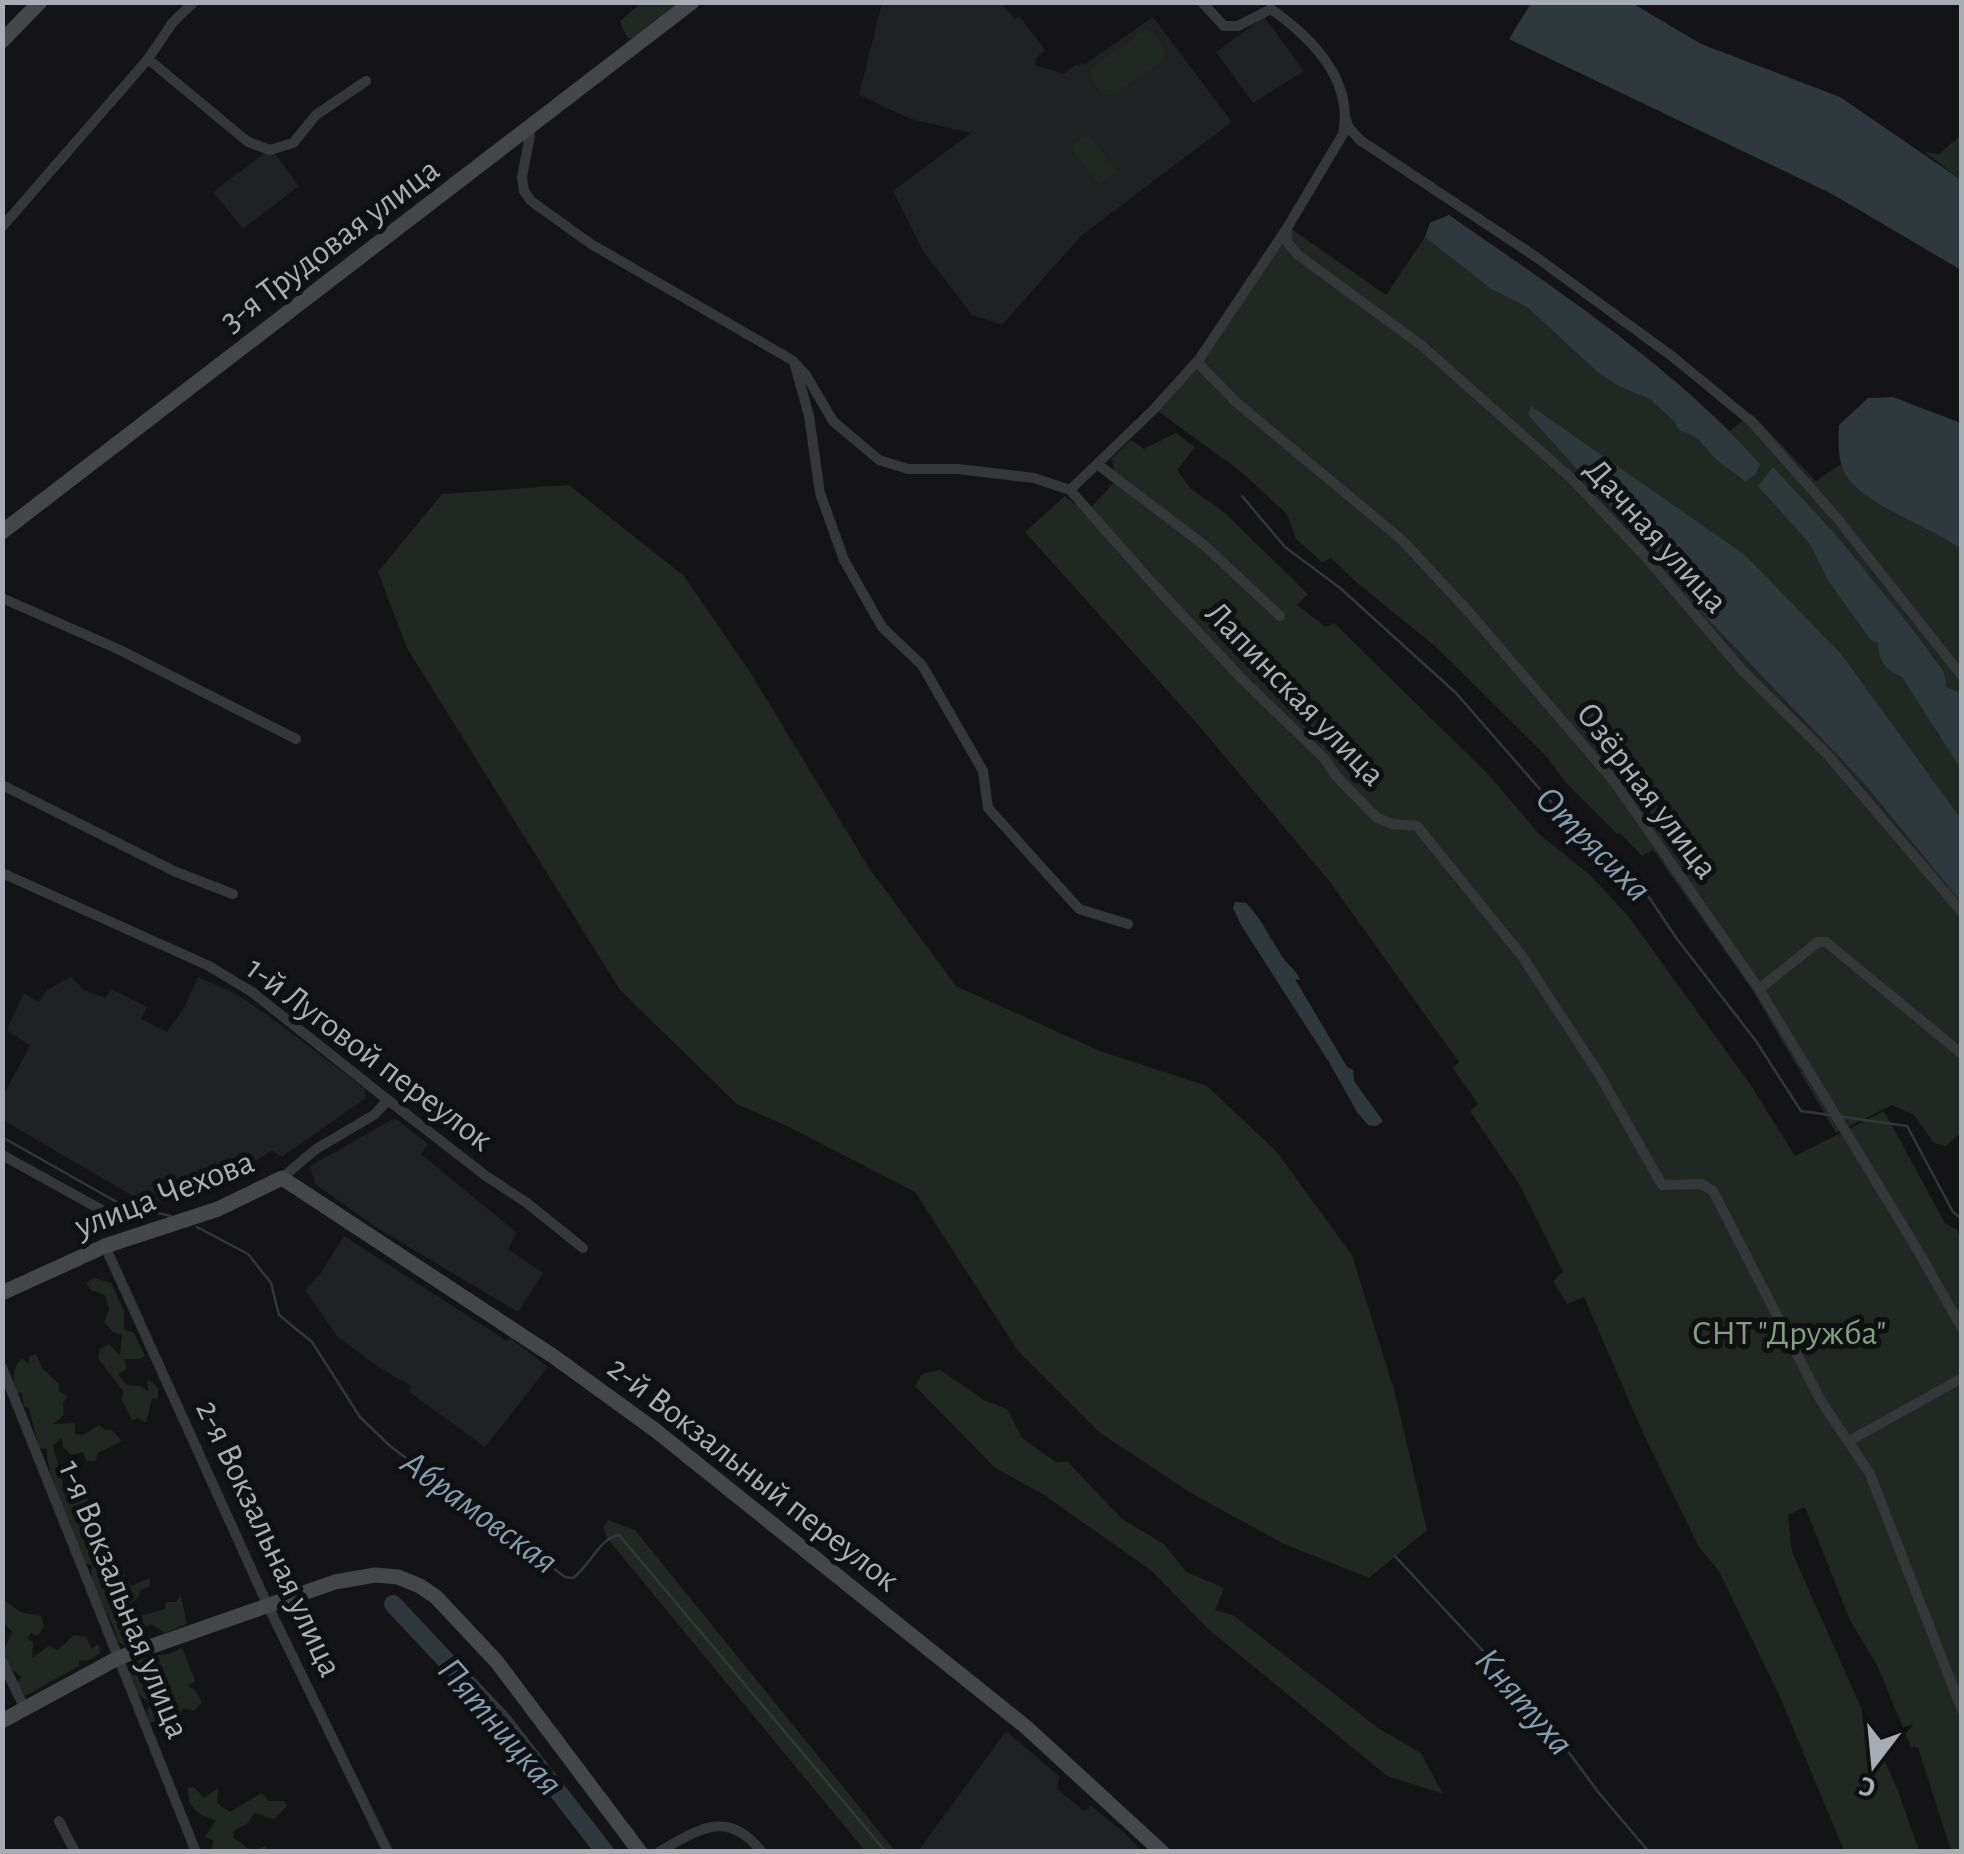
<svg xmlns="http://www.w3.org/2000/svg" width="1964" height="1854" font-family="'Alegreya Sans',sans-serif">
<rect width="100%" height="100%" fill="#141416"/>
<path fill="#202123" d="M882,3H1001L1015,19L1020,17L1045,50L1036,58L1035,65L1064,74L1075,65L1085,64L1153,17L1232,122L1082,235L1002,325L972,315L923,251L893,191L971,133L911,119L859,95Z
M1264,17L1304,71L1253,103L1216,52Z
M266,152L275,154L299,186L243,229L213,192Z
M71,977L84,990L105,998L111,989L147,1007L141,1019L167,1032L184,1008L198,977L236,994L266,1014L364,1088L366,1098L282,1157L272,1150L251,1164L184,1196L180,1194L157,1203L143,1202L3,1120L5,1092L30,1046L7,1030L10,1023L24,993L39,1002L47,990Z
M395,1118L428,1144L421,1154L517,1233L508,1249L543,1273L518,1312L377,1228L315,1184L310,1166Z
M344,1236L507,1341L510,1338L548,1367L485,1447L408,1391L411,1386L378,1367L337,1336L305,1290L320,1274Z
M1006,1731L1060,1777L1057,1789L1084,1811L1091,1806L1125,1833L1141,1851H918Z"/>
<path fill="#212821" d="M641,3H679L635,39L627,38L620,21Z
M1145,30L1154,33L1165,50V59L1114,94L1103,95L1091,79L1090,69Z
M1088,134L1117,171L1099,185L1070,147Z
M1961,135V180L1925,152L1939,154Z
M1449,215L1678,383L1730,431L1751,413L1816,481L1841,464C1860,506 1925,524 1961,549V1138L1958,1135L1946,1146L1934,1143L1914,1115L1892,1105L1836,1133L1751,988L1653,850L1642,856L1620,833L1617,834L1566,783L1547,757L1436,647L1356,582L1331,558L1322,562L1296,539L1287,514L1240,471L1151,406L1193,362L1284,224L1386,295L1425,237L1430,223Z
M1176,433L1195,447L1177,470L1190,488L1225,513L1308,594L1297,605L1326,627L1334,623L1488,774L1539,834L1590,875L1628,916L1752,1087L1795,1156L1884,1111L1945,1223L1957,1230L1961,1241V1851H1951L1918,1747H1911L1878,1667L1850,1620L1805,1507L1788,1515L1792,1552L1898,1791L1919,1851H1844L1781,1699L1719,1571L1699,1547L1644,1435L1584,1297L1567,1304L1553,1281L1563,1272L1519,1184L1470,1111L1478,1104L1453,1068L1459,1062L1330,882L1201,728L1025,532L1065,496L1086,513L1119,477L1114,473L1112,458L1131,440L1144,449Z
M569,485L684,576L750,672L869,868L956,986L1100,1051L1207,1086L1276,1151L1352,1255L1395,1393L1427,1530L1369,1578L1282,1543L1191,1493L1100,1433L1018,1351L915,1192L789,1127L737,1104L620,990L407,648L378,572L442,494Z
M94,1278L111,1283L124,1311V1329L134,1333L145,1356L141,1359H124L127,1369L118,1374L127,1385L140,1386L148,1391V1379L158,1388V1399L152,1398L146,1423L138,1418L132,1420L122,1400L123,1391L98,1358L100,1349L109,1344L120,1355L122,1335L113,1332L104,1322L109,1309L105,1295L91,1290L86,1283Z
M36,1354L42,1368L59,1384V1391L67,1396L63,1404L64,1415L53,1424L75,1423V1434L83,1435L99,1425L105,1430H112L122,1441L98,1453L95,1461H87L83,1452L72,1455L63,1447L62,1437L53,1446L64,1486L86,1485L88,1502L75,1514L77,1521L95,1515C118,1541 98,1543 102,1567L122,1572L131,1586L150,1578V1586L141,1590L137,1599L119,1611V1617L144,1615L165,1609L166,1602H176L181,1596L187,1624L165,1633L151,1624L146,1626V1634L125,1646L117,1641C115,1615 88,1594 92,1566L85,1563C76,1540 44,1469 47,1449L39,1448L29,1408L24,1406L22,1393L17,1392C12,1379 12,1369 22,1358L28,1364L30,1356Z
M940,1370L984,1400L1007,1409L1022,1438L1057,1463L1067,1461L1122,1519L1164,1544L1186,1572L1224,1588L1215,1610L1233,1615L1378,1728L1421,1753L1443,1794L1387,1776L1208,1629L1152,1571L1044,1495L994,1467L915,1386L922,1374Z
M608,1520L635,1530L895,1851H865L607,1538L603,1527Z
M2,1598L20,1612L41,1616L44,1626L38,1636L31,1633L27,1638L33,1642L32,1658L49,1646L58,1650L74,1635L87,1637L91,1649L99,1644L100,1653L89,1660L79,1661V1666L25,1696L17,1683L21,1677L10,1668L3,1652L12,1632L3,1622Z
M182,1647L195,1681L188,1686L194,1689L202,1702L194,1711L183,1708L177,1725H168L157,1720L149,1723L147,1711L151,1702C136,1698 127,1677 129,1663C134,1663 139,1660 144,1658C159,1652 166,1659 182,1647Z
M194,1787L204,1798L218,1788L217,1803L230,1812L262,1793L268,1801H285L287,1806L274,1819L254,1813L248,1823L233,1831V1838C250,1847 245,1853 266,1846L267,1851H212L213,1840L205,1837L216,1820C198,1816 187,1807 188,1788Z"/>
<path fill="#2f383d" d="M1531,3H1632L1701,44L1840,97L1961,180V270L1832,194L1509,39Z
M1449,215C1557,290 1672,365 1760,464L1756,474L1745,482C1736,472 1719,464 1712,455C1701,442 1698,435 1680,431L1674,421L1650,399L1619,386L1600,374L1527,307L1490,288L1425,237L1430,223Z
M1893,397L1961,423V549C1930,527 1861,504 1844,472C1838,461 1838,437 1839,425L1868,398Z
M1531,406L1745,555L1841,654L1961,819V902L1864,783L1707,618L1646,545L1528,415Z
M1773,467L1836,535L1910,626L1944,672L1946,687L1961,693V769L1902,677C1884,669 1880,663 1878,643L1871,640L1829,582L1810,544L1758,486Z
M1235,902L1246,903C1261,918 1268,935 1280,953C1286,964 1295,968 1300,980L1295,979L1347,1067L1353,1070L1354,1081L1383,1121L1377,1126L1368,1125L1357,1112L1329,1062L1241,925L1233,908Z"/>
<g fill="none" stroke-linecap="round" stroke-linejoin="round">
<path stroke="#2f383d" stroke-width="2.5" d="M1242,496L1285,547L1340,588L1456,693L1551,802L1628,866L1677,939L1756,1041L1801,1111L1830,1115
M1843,1117L1907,1126L1953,1212L1962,1219
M2,1137L122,1205L171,1216
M197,1227L248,1254L271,1283L279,1315L312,1342L360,1417L390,1446L565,1577L573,1578C590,1566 599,1538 619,1535L886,1852
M1395,1556L1535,1707L1599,1793L1649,1852"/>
<path stroke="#2f383d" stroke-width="18" d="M393,1604L503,1721L605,1852"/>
<path stroke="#36373a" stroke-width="10" d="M148,59L248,142L270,150L293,143L316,115L366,81
M1345,117L1349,128L1360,140L1536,257L1673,357L1752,422L1837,518L1962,676
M527,130L530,135L522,177L524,191L531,201L591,244L792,360L806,375L833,421L879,460L908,469H958L1034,478L1070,490L1154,585L1243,680L1325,759L1336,776L1377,818L1393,824L1417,826L1522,956L1599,1074L1662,1185L1702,1184L1713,1191L1821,1401L1870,1474L1962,1710
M2,227L148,59L173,22L194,2
M1287,228V242L1298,255L1421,345L1572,479L1644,555L1743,671L1827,754L1962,912
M1197,362L1236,402L1402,540L1468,611L1613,780L1759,989L1917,1249L1962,1328
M795,365L809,416L820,493L844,560L882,627L922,665L983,771L988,808L1079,909L1128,924
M1097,464L1204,545L1280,616
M1070,490L1153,410L1200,358L1287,228L1343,134C1354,81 1312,38 1271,9L1238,26H1224L1202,2
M2,598L120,650L296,739
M2,785L176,872L233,894
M2,873L209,966L252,992L388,1100L486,1176L527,1203L583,1248
M1759,989L1818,942H1826L1962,1054
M2,1155L118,1219
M282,1178L316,1149L374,1115L388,1100
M105,1246L268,1606L388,1852
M2,1367L196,1852
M1849,1441L1962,1378
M2,1661L25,1709
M59,1821L75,1852
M659,1852C699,1829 727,1808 762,1852"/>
<path stroke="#44464a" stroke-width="15" d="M2,41L40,2
M2,532L692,2
M2,1293L105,1246L218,1209L282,1178L553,1356L655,1430L1026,1727L1162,1852
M2,1721L118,1658L335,1582L375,1575L398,1577L420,1586L436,1597L497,1662L640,1852"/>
</g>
<g text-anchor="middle" stroke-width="10" stroke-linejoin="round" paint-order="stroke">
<g font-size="35" fill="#a8adb5" stroke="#0f1011">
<text transform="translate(329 244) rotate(-37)" y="12">3-я Трудовая улица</text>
<text transform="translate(1657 535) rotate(48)" y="12">Дачная улица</text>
<text transform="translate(1296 693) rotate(46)" y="12">Лапинская улица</text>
<text transform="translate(1648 790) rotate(53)" y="12">Озёрная улица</text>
<text transform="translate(370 1053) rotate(37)" y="12">1-й Луговой переулок</text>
<text transform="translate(164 1193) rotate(-21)" y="12">улица Чехова</text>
<text transform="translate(754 1473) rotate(38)" y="12">2-й Вокзальный переулок</text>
<text transform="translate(270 1538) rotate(65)" y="12">2-я Вокзальная улица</text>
<text transform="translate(125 1599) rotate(68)" y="12">1-я Вокзальная улица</text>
</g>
<g font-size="35" fill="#829e81" stroke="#0f1011">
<text x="1789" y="1344">СНТ "Дружба"</text>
</g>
<g font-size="38" font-style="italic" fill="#829dac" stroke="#0f1011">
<text transform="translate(1594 843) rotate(45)" y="13">Отрясиха</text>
<text transform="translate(480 1511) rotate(36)" y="13">Абрамовская</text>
<text transform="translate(1525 1701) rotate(49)" y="13">Княтуха</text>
<text transform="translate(501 1726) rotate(49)" y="13">Пятницкая</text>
</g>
</g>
<rect width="1964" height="1854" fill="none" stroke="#a8adb5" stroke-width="10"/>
<g transform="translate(1874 1764) rotate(196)" stroke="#0f1011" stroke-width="8" paint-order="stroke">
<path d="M0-8L18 38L0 25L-18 38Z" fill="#a8adb5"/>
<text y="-15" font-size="28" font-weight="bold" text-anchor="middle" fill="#a8adb5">С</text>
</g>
</svg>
